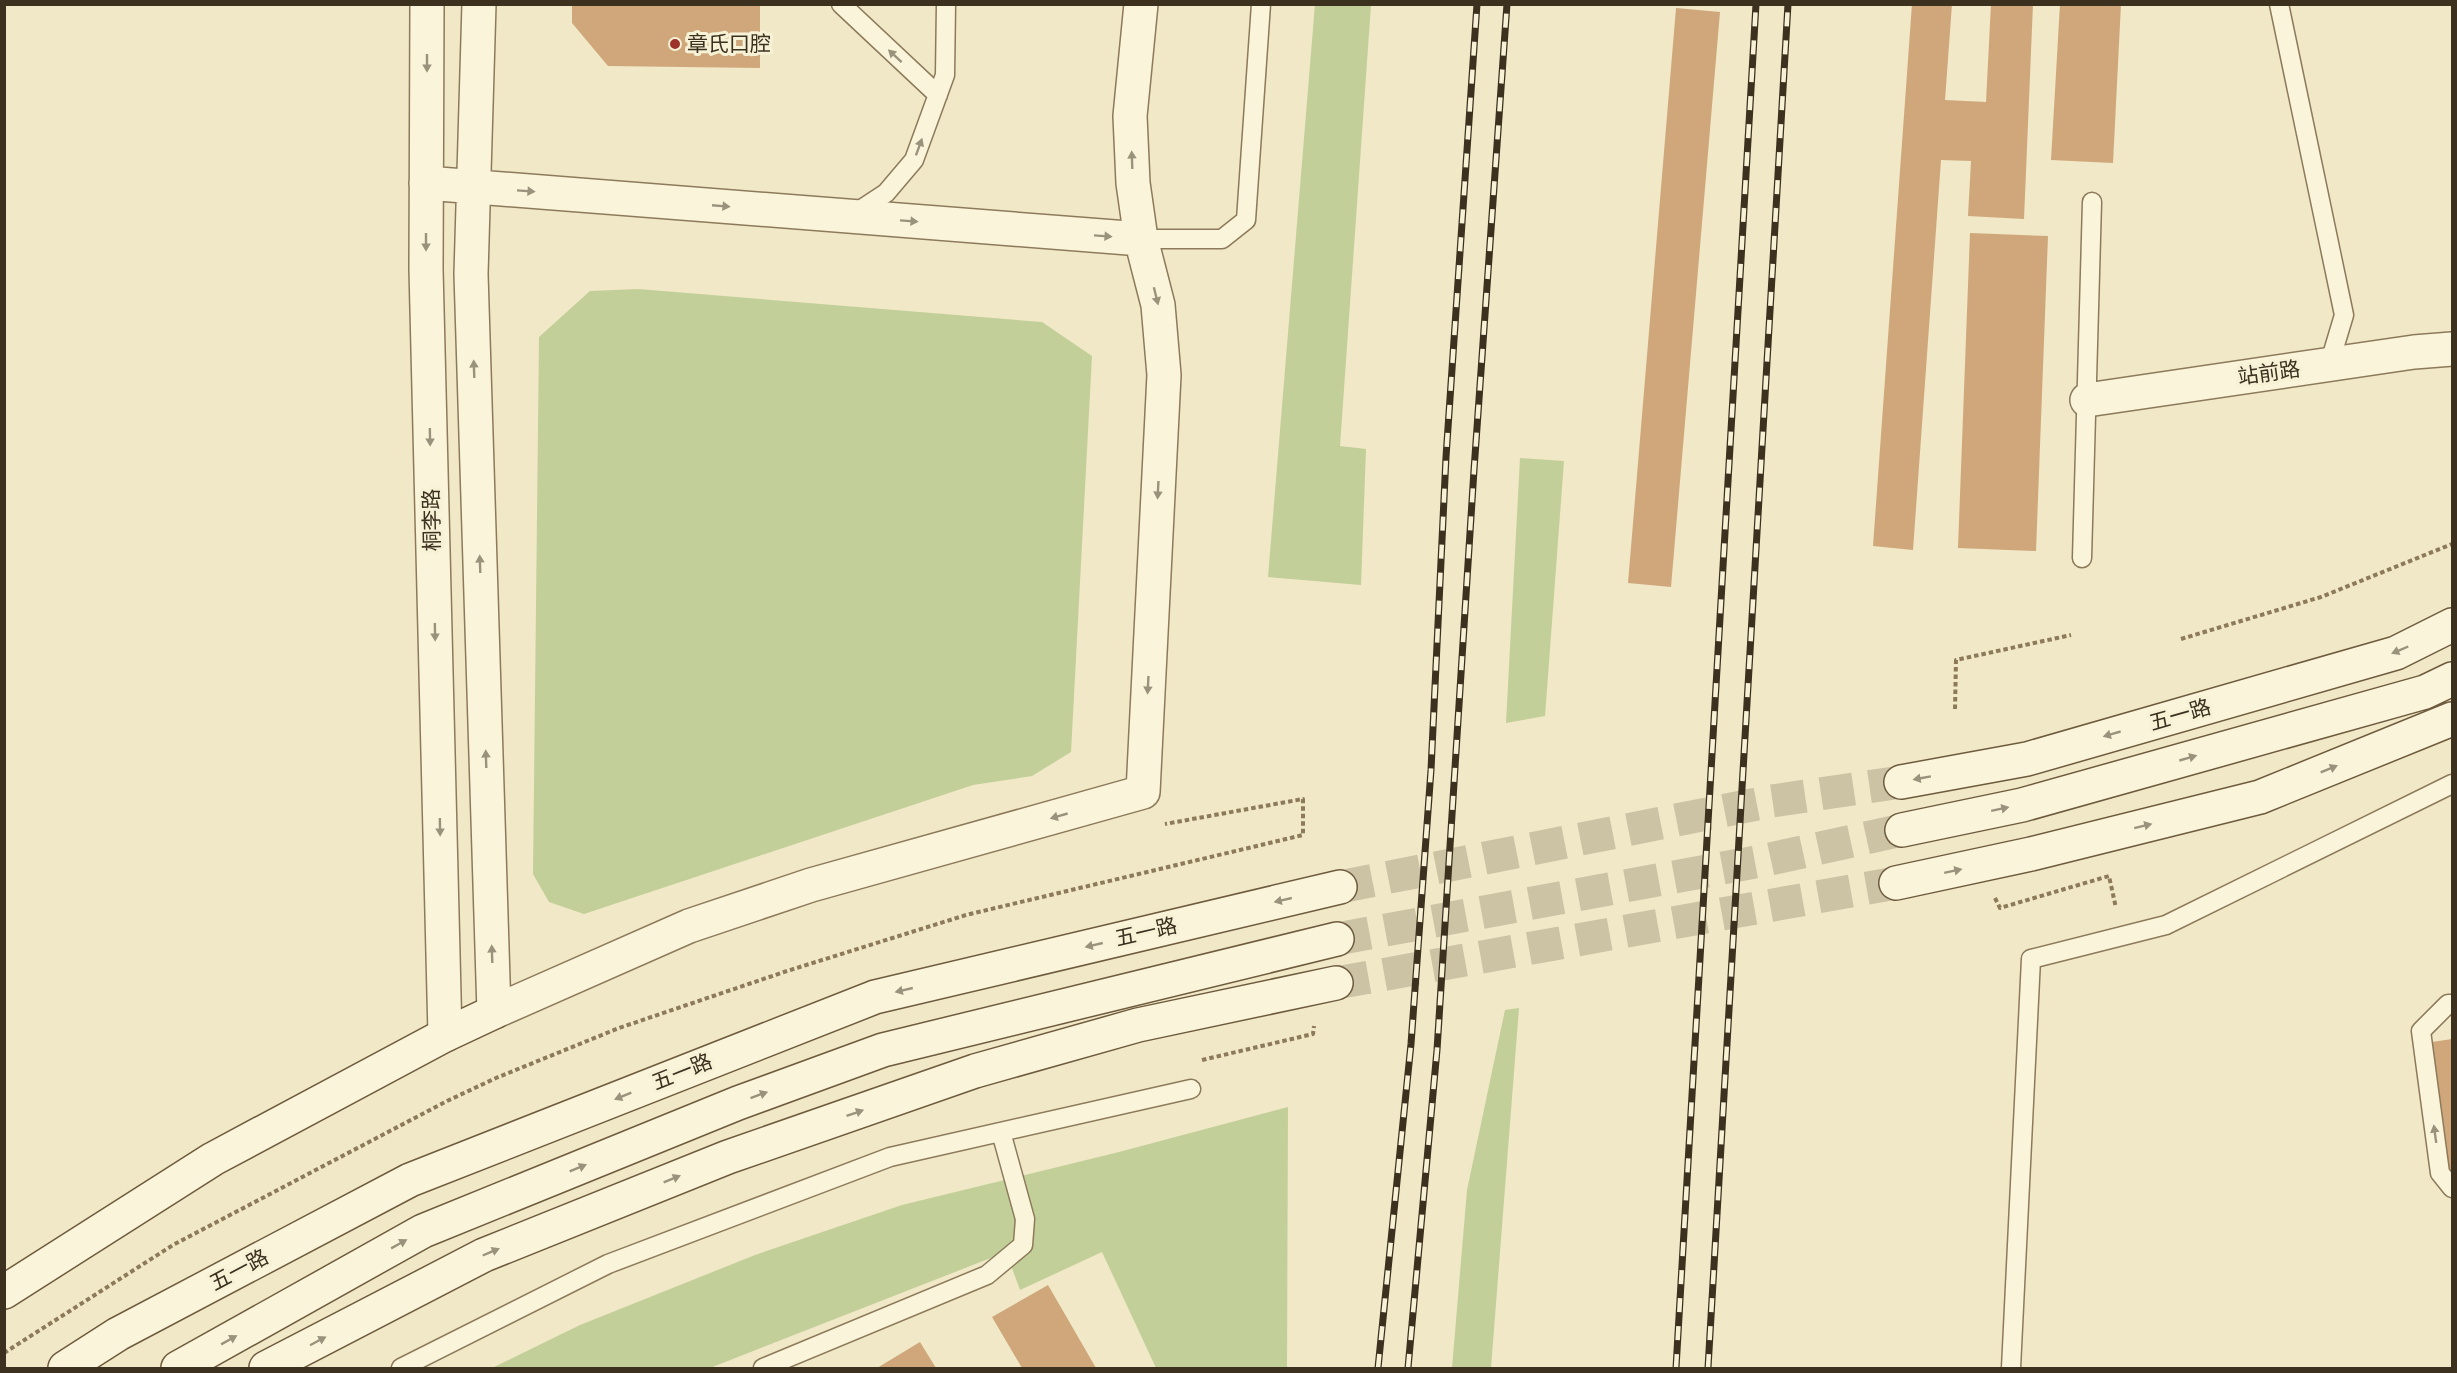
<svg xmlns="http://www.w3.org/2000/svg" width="2457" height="1373" font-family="'Playfair Display','Noto Sans SC',serif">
<rect width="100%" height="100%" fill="#f0e8c6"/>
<path fill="#c3cf99" d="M1315,4L1371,5L1340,446L1366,449L1361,585L1268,577Z
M638,289L1042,322L1092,356L1071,752L1032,776L973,785L584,914L549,902L533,874L539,337L590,291Z
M1520,458L1564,461L1545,716L1506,723Z
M1519,1008L1491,1368H1452L1467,1190L1505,1010Z
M1288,1107L1287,1368H1156L1102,1252L1020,1290L1006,1252L710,1368H492L580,1325L755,1255L902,1205L1119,1152Z"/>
<path fill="#cfa77b" d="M572,4L760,5V68L608,66L572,23Z
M1912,4H1952L1945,100L1986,102L1991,4H2033L2024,219L1968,216L1971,161L1941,160L1913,550L1873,546Z
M2060,4H2121L2113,163L2051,160Z
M1676,8L1720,12L1671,587L1628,583Z
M1970,233L2048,236L2036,551L1958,548Z
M2452,1039V1175L2448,1170L2432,1042Z
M1048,1285L1096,1368H1022L992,1317Z
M920,1342L936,1368H877Z"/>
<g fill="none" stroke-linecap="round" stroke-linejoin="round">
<path stroke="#ccc3a5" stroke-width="33" stroke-dasharray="33 16" stroke-linecap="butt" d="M1340,887L1772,801L1901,782
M1337,939L1761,861L1902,830
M1336,983L1896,883"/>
<g stroke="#8c7a5b" stroke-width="21">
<path id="service" d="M841,4L938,95
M2279,4L2344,315L2329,365
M854,214L886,193L914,160L945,75L946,4
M1141,239H1222L1246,220L1261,4
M2082,558L2092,202
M2452,1004H2448L2421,1031L2440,1173L2452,1188
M401,1368L608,1264L890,1157L1191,1089
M763,1368L987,1275L1023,1245L1025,1219L1001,1132
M2011,1368L2031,959L2166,925L2452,784"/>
</g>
<g stroke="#8c7a5b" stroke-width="36">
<path id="minor" d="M2087,400L2414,352L2452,349"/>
</g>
<g stroke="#8c7a5b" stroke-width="36">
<path id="tertiary" d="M427,4L426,269L445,1035
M479,4L471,274L494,1012L689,926L811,885L1143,792L1164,375L1158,305L1141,239L1133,183L1130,116L1141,4
M426,183L1141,239"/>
</g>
<g stroke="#6e5b3e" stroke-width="36">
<path id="secondary" d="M1901,782L2027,759L2396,653L2452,625
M1902,830L2022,805L2425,692L2452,679
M1896,883L2031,854L2260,797L2452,719
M4,1292L213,1159L445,1035L494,1012
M65,1368L118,1334L410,1180L875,997L1340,887
M178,1368L423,1231L738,1103L883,1050L1337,939
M266,1368L484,1255L728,1157L975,1071L1138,1025L1336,983"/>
</g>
<path stroke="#8c7a5b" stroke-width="4" stroke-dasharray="4.5 3" stroke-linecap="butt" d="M2181,639L2321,597L2452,544
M1955,709L1956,660L2071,635
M1995,898L2000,908L2109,876L2116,908
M1202,1060L1313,1034L1314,1026
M4,1353L173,1245L447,1101L496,1078L619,1028L787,971L966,915L1303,835V799L1165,824"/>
<use href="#service" stroke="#faf4da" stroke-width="18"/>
<use href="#minor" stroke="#faf4da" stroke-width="33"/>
<use href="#tertiary" stroke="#faf4da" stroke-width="33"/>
<use href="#secondary" stroke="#faf4da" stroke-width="33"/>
<g stroke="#3c301f" stroke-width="7">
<path id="rail" d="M1378,1368L1411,1044L1431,770L1446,457L1477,4
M1408,1368L1437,1050L1474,470L1507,4
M1676,1368L1756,4
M1708,1368L1788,4"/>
</g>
<use href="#rail" stroke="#f7f1d6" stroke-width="4.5" stroke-dasharray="14" stroke-linecap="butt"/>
</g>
<defs><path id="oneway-solid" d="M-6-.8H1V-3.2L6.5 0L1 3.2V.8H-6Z" transform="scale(1.5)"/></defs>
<g fill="#9b927c">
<use href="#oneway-solid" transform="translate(895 56) rotate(-137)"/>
<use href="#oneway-solid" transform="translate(427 63) rotate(90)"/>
<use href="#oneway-solid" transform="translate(919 147) rotate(-70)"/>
<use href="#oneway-solid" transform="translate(1132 160) rotate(-92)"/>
<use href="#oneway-solid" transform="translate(526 191) rotate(4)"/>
<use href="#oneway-solid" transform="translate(721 206) rotate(5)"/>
<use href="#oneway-solid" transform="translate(909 221) rotate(4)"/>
<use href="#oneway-solid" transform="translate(1103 236) rotate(4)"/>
<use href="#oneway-solid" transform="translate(426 242) rotate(90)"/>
<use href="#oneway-solid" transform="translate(1156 296) rotate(76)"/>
<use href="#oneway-solid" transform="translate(474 369) rotate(-92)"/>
<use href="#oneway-solid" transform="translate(430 437) rotate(89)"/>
<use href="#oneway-solid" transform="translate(1158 490) rotate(93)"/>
<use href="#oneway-solid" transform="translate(480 564) rotate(-92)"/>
<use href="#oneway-solid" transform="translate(435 632) rotate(89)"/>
<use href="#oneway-solid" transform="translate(2400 650) rotate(157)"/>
<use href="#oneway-solid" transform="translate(1148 685) rotate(93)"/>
<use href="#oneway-solid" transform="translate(2112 734) rotate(164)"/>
<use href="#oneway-solid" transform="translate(2188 758) rotate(-16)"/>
<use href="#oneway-solid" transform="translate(486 759) rotate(-92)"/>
<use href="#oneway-solid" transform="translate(2329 769) rotate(-22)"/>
<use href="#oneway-solid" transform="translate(1922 778) rotate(170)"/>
<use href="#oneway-solid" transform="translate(2000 809) rotate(-12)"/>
<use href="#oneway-solid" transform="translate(1059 816) rotate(164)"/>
<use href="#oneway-solid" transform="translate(2143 826) rotate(-14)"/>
<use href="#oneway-solid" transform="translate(440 827) rotate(89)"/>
<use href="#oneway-solid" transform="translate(1953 871) rotate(-12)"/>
<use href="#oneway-solid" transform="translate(1283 900) rotate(167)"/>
<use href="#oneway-solid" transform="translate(1094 945) rotate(167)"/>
<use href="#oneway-solid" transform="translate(492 954) rotate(-92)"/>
<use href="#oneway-solid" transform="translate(904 990) rotate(167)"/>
<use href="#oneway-solid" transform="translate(759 1095) rotate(-20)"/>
<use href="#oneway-solid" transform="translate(623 1096) rotate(158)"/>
<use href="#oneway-solid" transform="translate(855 1113) rotate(-19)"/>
<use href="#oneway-solid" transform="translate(2435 1134) rotate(-98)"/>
<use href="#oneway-solid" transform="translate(578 1168) rotate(-22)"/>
<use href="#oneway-solid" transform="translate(672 1179) rotate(-22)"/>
<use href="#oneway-solid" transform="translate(399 1244) rotate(-29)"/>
<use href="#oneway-solid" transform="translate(491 1252) rotate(-23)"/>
<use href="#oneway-solid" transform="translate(229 1340) rotate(-29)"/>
<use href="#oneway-solid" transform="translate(318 1341) rotate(-28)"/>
</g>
<circle fill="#9d3429" stroke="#f7f1d6" stroke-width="2" cx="675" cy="44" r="6"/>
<g text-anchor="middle" stroke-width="6" stroke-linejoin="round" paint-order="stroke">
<g font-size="21" fill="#3c301f" stroke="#f7f1d6" text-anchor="start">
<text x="687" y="51">章氏口腔</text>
</g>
<g font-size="21" fill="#3c301f" stroke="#f7f1d6">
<text transform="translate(2269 373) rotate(-8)" y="7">站前路</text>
<text transform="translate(432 520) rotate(-91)" y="7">桐李路</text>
<text transform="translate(2180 715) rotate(-16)" y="7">五一路</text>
<text transform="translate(1146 932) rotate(-13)" y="7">五一路</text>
<text transform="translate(682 1072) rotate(-22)" y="7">五一路</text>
<text transform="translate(239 1270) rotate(-28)" y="7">五一路</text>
</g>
</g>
<rect width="2457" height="1373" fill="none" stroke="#3c301f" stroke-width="12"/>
</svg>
